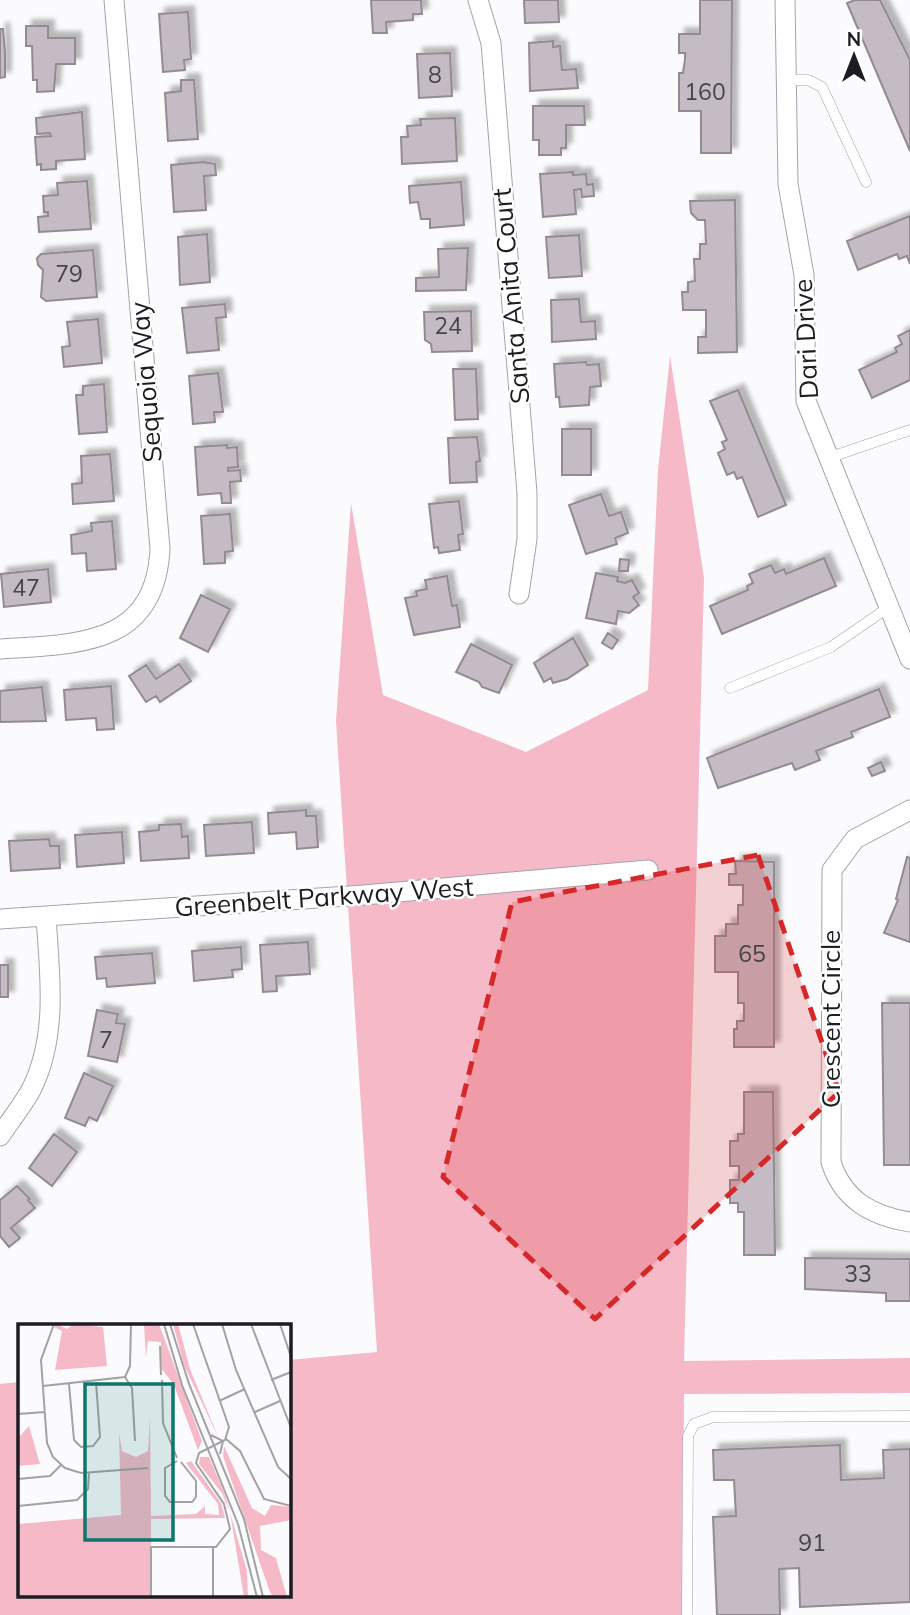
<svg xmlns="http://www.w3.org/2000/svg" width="910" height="1615" font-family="Mulish,sans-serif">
<defs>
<filter id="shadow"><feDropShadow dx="6" dy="-6" stdDeviation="2" flood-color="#0004"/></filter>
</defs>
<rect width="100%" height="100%" fill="#fbfbfd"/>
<path fill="#f5b9c8" d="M670,356L704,578L684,1361L910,1358V1393L684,1394L683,1615H0V1384L19,1382V1596H289V1360L377,1352L336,721L351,503L383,695L526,752L648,690L658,470Z"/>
<path fill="#c5bbc4" stroke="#948a92" stroke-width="2" filter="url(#shadow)" d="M371,0H421L422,14H413V20L386,22L387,33H373Z
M524,0H558L559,22L525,23Z
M700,0H732L731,153H701V111H679V73H683L685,60V53H679V34H700Z
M855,0H880L910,60V151L847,3Z
M188,12L191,59L184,60L185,70L163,72L159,14Z
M26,26H48V38H75V64H56L54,91L37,92V80H33L32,46H26Z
M0,29H3L5,52V77L0,78Z
M553,41V47L560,46L562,70L576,69L578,88L530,91L529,43Z
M450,53L452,96L419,98L417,54Z
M181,80H194L198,139L168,141L165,93L181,91Z
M533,106H584L585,125H566V148H561V155H539V140H533Z
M82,112L85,159L56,161V169L41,170V164L37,165L35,137L51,136L50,133L37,134L36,118Z
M455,118L457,161L402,164L401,137H408L407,126L421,125L420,119Z
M203,162L215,164L216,175L204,176L206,210L174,212L171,165Z
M573,172V175L586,174L587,185L593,184L594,196L582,197L581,189L574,190L576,214L543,217L540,174Z
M87,181L91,229L39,232L38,217L48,216V212H44L43,196L58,195L57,183Z
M461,182L464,225L430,228V219H421L418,202L410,203L409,186Z
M735,200L737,352L698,353V337H706V310H683L682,292H688V282L695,281L694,259H700V244H706L705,220H698L691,213L690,201Z
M910,216V264L907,256L899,259L897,254L858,270L847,241Z
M207,234L210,282L180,285L178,237Z
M579,235L582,276L549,278L546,237Z
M468,248L466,290L416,291V278L439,277L438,249Z
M93,250L97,297L46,301L41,297L43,270L38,265L37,258L41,254Z
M579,299L581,322L595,321L596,339L552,342L551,300Z
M225,304L226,317L216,318L219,350L187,353L182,308Z
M471,311L472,351L432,352L431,344L425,340L424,312Z
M98,319L102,363L64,367L62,347L70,346L67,322Z
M910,330V380L872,398L859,370L897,352L895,348L902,344L898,336Z
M586,362L587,365L599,364L601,386L590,387L589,405L560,407L559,397H556L554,364Z
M453,369H476L478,419L455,420Z
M218,373L223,412H214L215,422L193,424L189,376Z
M104,384L107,432L79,434L76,395H83V386Z
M738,390L786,505L758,517L742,477L737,479L734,472L727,475L718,453L725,449L722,442L727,440L710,401Z
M562,429H591V475H562Z
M477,437L480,461L476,462L477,482L450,483L448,438Z
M227,445V448L237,447L238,467L228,468V471L240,470L241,481L230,482L231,503H222L221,493L198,495L195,447Z
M110,454L114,501L73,504L72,484L82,483L81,456Z
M601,494L609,516L621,512L628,533L615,538L617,544L586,554L569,505Z
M459,501L463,534L458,535L460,550L439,553L438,547L434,548L429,504Z
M230,514L233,551L225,552V563L204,564L201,516Z
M112,521L116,569L87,571L86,553L72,554L71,535L92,531L91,523Z
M824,558L836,586L722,634L710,606L748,590L747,586L753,583L749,574L771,565L775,573L784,569L786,574Z
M620,559L629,560L628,571H619Z
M48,569L51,602L4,607L1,574Z
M596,573L618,577L617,581L625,583L632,580L639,593L633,597L639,605L629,613L618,611L616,624L586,618Z
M447,576L452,606L457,605L460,627L414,635L405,598L417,596L416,591L427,589L425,580Z
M201,595L230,609L208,652L180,638Z
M608,633L618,640L612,649L602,643Z
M573,638L588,665L567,679L553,683L551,678L544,682L534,663Z
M471,644L512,665L499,693L482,687L479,682L456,672Z
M179,664L191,681L160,702L156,696L146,702L129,676L146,665L156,679Z
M111,686L114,729L97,730L96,718L66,720L64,690Z
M42,687L46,721L0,722V691Z
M879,689L890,717L851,732L853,737L816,751L820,760L795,770L792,763L718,788L707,758Z
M881,762L885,771L872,776L868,768Z
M306,810V816H316L318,847L297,849L296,832L269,834L268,813Z
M252,822L254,853L206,856L204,825Z
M181,824L182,837L188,836L189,858L141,861L139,832L159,830V825Z
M122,832L124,863L77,867L75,835Z
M49,839L50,846H59L60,868L11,871L9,841Z
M907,857L910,858V942L884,933L898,900L896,899Z
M735,861L774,862V1047H734V1029H737V1021H744V1003H738V972H715V936H726V924H738V905H743V885H729V874H736Z
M308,942L310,974L276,976L277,991L263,992L260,945Z
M241,947L242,969L232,970L233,977L194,981L192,951Z
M152,953L155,983L107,987L106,978L97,979L95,957Z
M0,965H8V997H0Z
M882,1003H910V1165H884Z
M97,1010L118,1014L116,1023L125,1024L117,1062L88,1056Z
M84,1073L113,1086L97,1121L89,1117L85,1126L65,1118Z
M744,1092H773L775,1255H744V1212H738V1203H730V1180H739V1166H730V1141H738V1134H744Z
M54,1134L77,1152L52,1186L29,1168Z
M17,1186L30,1199L28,1200L35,1208L11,1228L20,1238L9,1247L0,1236V1200Z
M805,1258L910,1259V1301H886V1293L805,1289Z
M840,1445L841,1480L884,1478L883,1450L910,1449V1602L800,1607L799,1568L779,1569L780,1615H717L713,1517L736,1516L734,1480H714L713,1450Z"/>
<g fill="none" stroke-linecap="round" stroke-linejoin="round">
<g stroke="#a5a2ae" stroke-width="11">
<path id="service" d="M786,80H808L822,87L866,182
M828,458L910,430
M730,688L831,647L889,607
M687,1615L688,1436L694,1424L713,1417L910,1416"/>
</g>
<g stroke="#a5a2ae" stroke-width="21">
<path id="minor" d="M478,0L491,43L527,493V539L519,594
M785,0L788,184L804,275L806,401L910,659
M0,649C76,644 155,647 160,549L114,0
M910,810L855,839L832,870L831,1162C843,1200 872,1216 910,1222
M0,919L364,895L648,870
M0,1136C10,1121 22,1106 31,1090C58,1037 50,975 46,918"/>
</g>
<use href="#service" stroke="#fff" stroke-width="10"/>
<use href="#minor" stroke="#fff" stroke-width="19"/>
</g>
<path fill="#d62828" fill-opacity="0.2" stroke="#d62828" stroke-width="5" stroke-dasharray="14 9" stroke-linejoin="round" d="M758,855L839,1092L595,1319L443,1177L512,902Z"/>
<g text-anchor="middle" stroke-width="5" stroke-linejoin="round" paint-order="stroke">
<g font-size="23" fill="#474449">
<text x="435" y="83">8</text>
<text x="705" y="100">160</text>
<text x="69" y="282">79</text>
<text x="448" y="334">24</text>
<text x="26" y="596">47</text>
<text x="752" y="962">65</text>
<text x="106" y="1048">7</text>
<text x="858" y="1282">33</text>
<text x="812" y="1551">91</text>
</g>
<g font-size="26" fill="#1d1c20" stroke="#fff">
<text transform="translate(511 296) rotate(-95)" y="9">Santa Anita Court</text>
<text transform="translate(806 339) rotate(-93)" y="9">Dari Drive</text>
<text transform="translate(146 382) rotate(-95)" y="9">Sequoia Way</text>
<text transform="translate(324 897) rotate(-4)" y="9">Greenbelt Parkway West</text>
<text transform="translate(831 1019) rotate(-90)" y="9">Crescent Circle</text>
</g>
</g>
<g transform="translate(18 1324)">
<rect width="273" height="273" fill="#fbfbfd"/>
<path d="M39,0L49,5L55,0L85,3L89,42L37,46L44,7L36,3ZM126,0H141L184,117L180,126L156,61L143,44V18L130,17L128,33ZM155,0H160L172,45L201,115L166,41ZM132,94L133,192L178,190L187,182V190L201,191L200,180L168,139L173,137L203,179L207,194L133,195V273H0V200L103,191L101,109L104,127L118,133L130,127ZM11,102L22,140L0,142V114ZM206,122L234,184L247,192L253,181L273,183V196L242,202L243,226L258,234L269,273H255L252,268L205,132ZM182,133H191L207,171L229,247L230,273H226L212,188L204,169L181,140Z" fill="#f5b9c8"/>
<path fill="none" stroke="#a2a2a5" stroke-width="2" d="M36,0L23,36L29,119L35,133L47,144L63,149L130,144M146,0L164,61L220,200L239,273M152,0L171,60L226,195L245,273M204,0L218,46L260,143L273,155M233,0L273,104M262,0L273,33M142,22L143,51M107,53L114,64L117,117M144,56L145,99L159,134M253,56L273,48M51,60L56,116L63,123L75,122L82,113L78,58M25,62L107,53L112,42L113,0M201,77L227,65M237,88L262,77M0,90L27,88M193,111L205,117L202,130M208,115L222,127L246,175L273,182M159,137L147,144V172L152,178H174L178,173V157L163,138M0,155L32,152L43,141M0,182L59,176L70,165L71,149M195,223V273M133,273V223H198L212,205L206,180L178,139L181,129L207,116L211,103L175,0"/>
<path fill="#0f766e" fill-opacity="0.15" stroke="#0f766e" stroke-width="3.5" d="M67,60H155V216H67Z"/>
<rect width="273" height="273" fill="none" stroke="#1d1c20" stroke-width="3.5"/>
</g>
<g transform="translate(854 56)" stroke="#ffffff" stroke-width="5" paint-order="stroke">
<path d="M0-5L12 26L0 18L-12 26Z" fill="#1d1c20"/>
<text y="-10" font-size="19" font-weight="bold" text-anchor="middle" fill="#1d1c20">N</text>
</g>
</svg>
